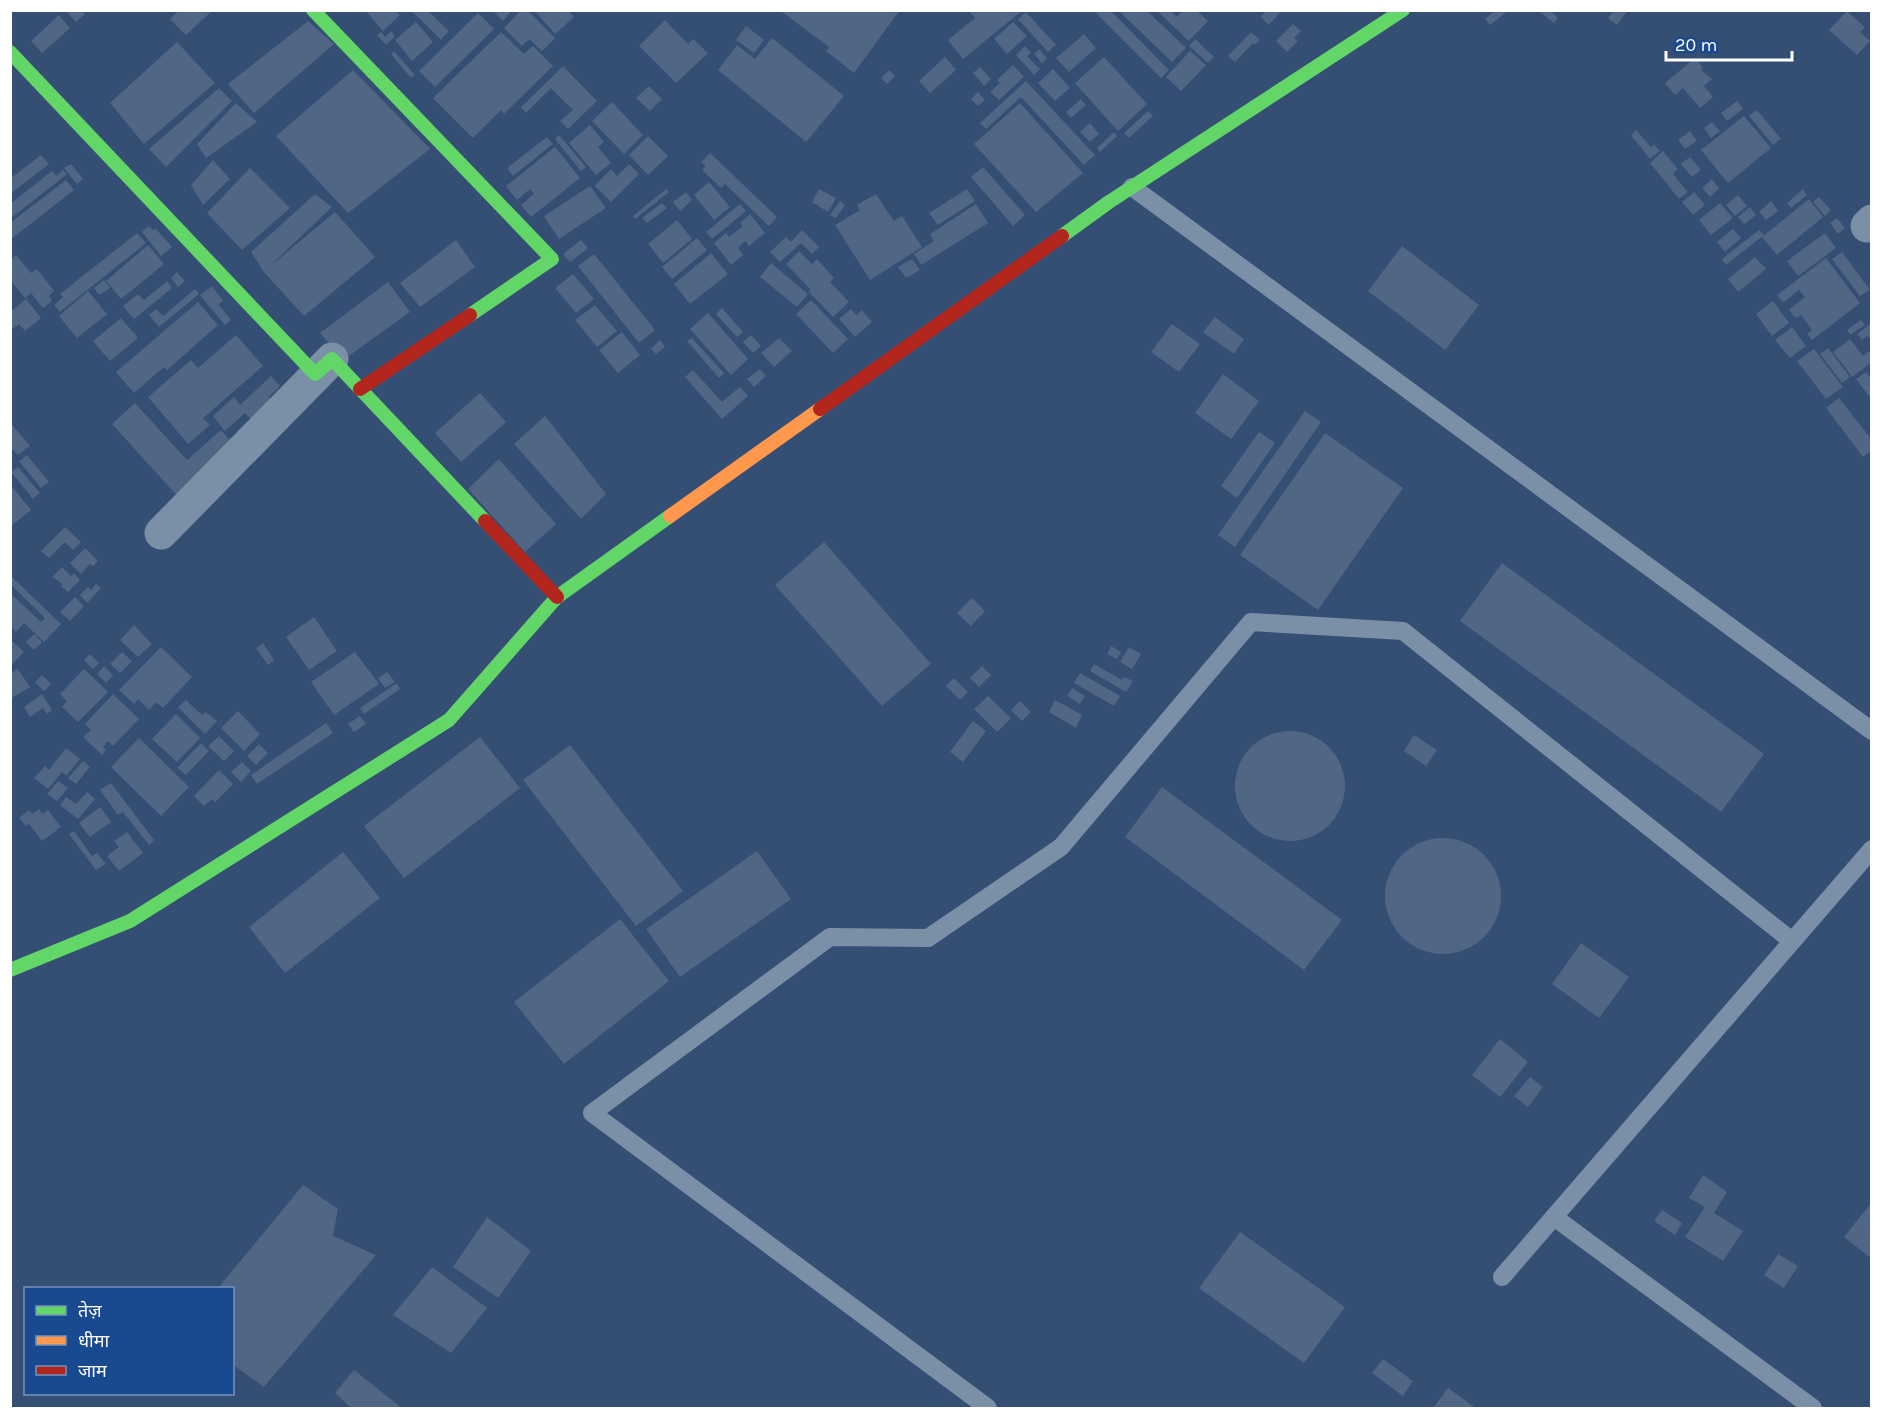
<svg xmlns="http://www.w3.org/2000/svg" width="1882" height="1419" font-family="Karla,'Noto Sans Devanagari',sans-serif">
<rect width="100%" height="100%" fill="#344e74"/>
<path fill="#506684" d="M65,10H76L77,12L82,10L85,14L76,22Z
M179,10H213L186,35L170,19Z
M365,10H396L400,15L383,31Z
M411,10H427L449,31L441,40Z
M492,10H512L503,21Z
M521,10H527L555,38L542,51L529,39L522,46L504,28Z
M534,10H568L574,17L555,34Z
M784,10H900L854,73L826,51L829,47L782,12Z
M968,10H1023L963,59L948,40L975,18Z
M1099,10H1110L1169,70L1161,78L1096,13Z
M1118,10H1146L1186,48L1172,62Z
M1156,10H1170L1177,17L1183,10H1196L1208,21L1189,41Z
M1266,10H1282L1269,25L1261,17Z
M1496,10H1509L1490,25L1485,19Z
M1538,10H1549L1558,18L1554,23Z
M1614,10H1628L1617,25L1608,18Z
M1847,11L1865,27L1860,32L1870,41L1857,55L1829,30Z
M1026,12L1056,45L1048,52L1018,19Z
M478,13L494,29L435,87L419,71Z
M59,15L70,28L42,53L31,41Z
M665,20L688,44L693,39L708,53L676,83L639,46Z
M308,21L334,44L254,113L228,84Z
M416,22L433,42L412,61L395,40Z
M1013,22L1027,36L1007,54L994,39Z
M1293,24L1301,31L1294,38L1298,41L1287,52L1276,41Z
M746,26L764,40L754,53L736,40Z
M391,31L395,36L386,45L377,35L381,32L385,37Z
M501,32L524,54L533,46L553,66L504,114L501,110L473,138L433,98Z
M1251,32L1260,40L1254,45L1253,43L1235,62L1228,56Z
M1084,34L1096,48L1069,72L1056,58Z
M772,38L844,96L806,142L718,70L737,45L755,59Z
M1195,39L1214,57L1208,63L1189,46Z
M177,42L215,83L144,144L110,103Z
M1025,46L1031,53L1027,56L1040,69L1034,75L1016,55Z
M1039,49L1047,58L1042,63L1034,54Z
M394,51L415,75L411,78L391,54Z
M1190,51L1206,65L1181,91L1166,77Z
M945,57L956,70L930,93L919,81Z
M1104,57L1147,104L1118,131L1075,83Z
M1695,58L1703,68L1701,70L1712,79L1704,86L1713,97L1700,108L1683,88L1675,95L1665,83Z
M1013,65L1024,77L999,100L990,92L1000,83L997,80Z
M563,66L597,101L568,129L560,121L573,110L551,88L526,113L521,107Z
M980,67L991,79L984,86L973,73Z
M1053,69L1070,88L1055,101L1038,83Z
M353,70L430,149L348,213L276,136Z
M889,70L895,76L887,84L881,78Z
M1026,81L1095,155L1084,165L1021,97L986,129L980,123Z
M649,86L662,99L650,111L636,98Z
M219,88L232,101L166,167L149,149Z
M978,92L985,100L978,106L971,99Z
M1081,99L1086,105L1071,118L1066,112Z
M1737,101L1743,109L1727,121L1721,113Z
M612,102L643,135L624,154L592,121Z
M236,103L257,122L206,158L197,144Z
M1020,103L1083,173L1036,212L974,144Z
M1757,110L1781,139L1773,145L1749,116Z
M1148,111L1153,116L1129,138L1124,133Z
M1744,116L1771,148L1728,183L1701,150Z
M1712,122L1720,131L1711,138L1704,128Z
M1090,123L1099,134L1090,142L1080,132Z
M590,125L604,142L598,147L611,163L596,175L569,143Z
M1636,130L1651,147L1654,144L1660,151L1650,159L1631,135Z
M1690,131L1697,141L1685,149L1678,140Z
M1114,132L1117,136L1100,152L1097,148Z
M559,135L586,167L581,171L555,139Z
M648,136L668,156L648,175L629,155Z
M547,137L553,144L513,176L507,168Z
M555,147L580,178L531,217L521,205L534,194L530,189L517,200L506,186Z
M1663,151L1678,169L1673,174L1688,192L1679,199L1650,163Z
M710,153L777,217L769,226L725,184L721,188L702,170L706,166L701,162Z
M41,155L49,164L10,194V179Z
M1690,157L1701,170L1692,177L1681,164Z
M213,160L230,179L203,205L191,185Z
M71,164L83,179L77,184L64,168Z
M629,164L639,174L611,202L595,186L611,169L617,176Z
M983,167L1025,215L1013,226L971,177Z
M250,168L290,208L242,250L207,213Z
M63,170L67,174L10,219V204L52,171L56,176Z
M1712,179L1719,188L1710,197L1702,188Z
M66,180L74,190L10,240V223Z
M709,182L730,207L714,220L694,195Z
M590,186L606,208L559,239L544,216Z
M666,189L669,192L635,219L633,216Z
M819,189L836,198L828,212L812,202Z
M967,189L975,201L938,225L929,213Z
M1803,189L1807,195L1791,208L1787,203Z
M686,192L692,200L680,211L673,202Z
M1694,192L1705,205L1693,215L1682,202Z
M315,194L332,207L269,267L335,212L375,257L304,316L263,271L251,252Z
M876,194L894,221L902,216L922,247L870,280L835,225L860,210L857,205Z
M1738,195L1747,206L1735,216L1726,205Z
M1819,197L1831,210L1825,216L1813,202Z
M1809,199L1823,217L1777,255L1762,237Z
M840,201L845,205L836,218L830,215Z
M1771,201L1778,211L1766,220L1759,212Z
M662,203L667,208L647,223L642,218Z
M1720,203L1733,218L1711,235L1699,220Z
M740,204L746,211L712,239L706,232Z
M976,204L988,223L921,265L914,254L934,241L930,234Z
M1750,207L1756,215L1744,224L1738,217Z
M750,214L765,233L749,246L745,241L738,248L743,255L731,265L714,243L726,233L729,237L743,226L740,223Z
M1837,218L1845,228L1838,234L1830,223Z
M677,220L692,239L663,263L648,244Z
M149,226L153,230L155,228L172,247L161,256L142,232Z
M1733,229L1741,238L1725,252L1717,242Z
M802,230L819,247L812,254L801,243L780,262L770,252L786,237L791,242Z
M1759,230L1764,235L1726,265L1722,259Z
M137,233L146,243L60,312L54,305L63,297L60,294Z
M1825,233L1836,248L1798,276L1787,261Z
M697,238L707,250L672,279L662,267Z
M456,240L475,267L420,307L400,283Z
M581,240L588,248L570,262L563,254Z
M148,245L164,264L121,299L106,281Z
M1402,246L1479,305L1445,350L1368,291Z
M799,251L812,264L817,259L834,278L830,282L849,302L833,317L808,291L811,290L786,264Z
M1842,252L1870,290L1860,296L1832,259Z
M711,253L728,274L690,304L674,284Z
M594,254L655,330L639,343L578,266Z
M16,255L31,273L37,269L54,291L49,296L52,301L43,308L31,293L25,298L10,280V260Z
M1755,257L1766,269L1738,292L1728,279Z
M1826,258L1860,303L1812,340L1807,334L1812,330L1801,315L1796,318L1789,310L1805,297L1799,290L1783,303L1777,295Z
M912,259L920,270L906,278L898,267Z
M771,263L808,294L797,307L760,277Z
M177,272L185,281L178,287L171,278Z
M573,274L594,299L576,313L555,288Z
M104,280L110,288L99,295L94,288Z
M167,281L172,288L134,319L123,306L138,294L144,300Z
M388,282L410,312L343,360L320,333Z
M212,286L223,301L218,304L231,320L225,325L200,295Z
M195,289L199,294L159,327L149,315L156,309L163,316Z
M88,291L107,314L77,338L59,316Z
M26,299L41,318L25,331L19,324L10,331V312Z
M811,300L848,339L833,353L796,314Z
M1773,301L1789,323L1772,336L1756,314Z
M198,302L218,325L167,370L164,367L134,393L116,372Z
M595,305L617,331L597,347L575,320Z
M722,308L743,332L737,337L716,314Z
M851,309L856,315L862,310L872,322L855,337L839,319Z
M708,313L748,359L731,375L690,329Z
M1215,317L1244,339L1234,354L1203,332Z
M121,318L138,338L110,361L93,341Z
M1861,320L1865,325L1850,335L1847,330Z
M1872,323V337L1869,338L1867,336L1862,340L1857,334Z
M1172,324L1200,344L1179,372L1151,352Z
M1792,327L1806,346L1790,358L1775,340Z
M622,332L640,355L618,373L599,350Z
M236,335L263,366L203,418L210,425L188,444L148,397L191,360L198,368Z
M751,335L761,346L753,353L743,342Z
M692,338L724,373L719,378L687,341Z
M779,338L792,351L774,367L761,353Z
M1850,339L1863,356L1869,351L1872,354V362L1852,377L1833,352Z
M660,340L665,347L656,354L651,349Z
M1828,348L1850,377L1842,383L1820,354Z
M1814,349L1843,387L1826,399L1797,361Z
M760,369L766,376L754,387L747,379Z
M693,370L722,402L740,387L748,396L722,419L685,377Z
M1866,372L1872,379V400L1856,379Z
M1223,374L1259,401L1231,439L1195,413Z
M271,376L280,386L269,397L273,401L251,419L245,413L225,431L213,416L234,397L240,405Z
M480,393L506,422L461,462L435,433Z
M1839,398L1872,440V450L1863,457L1826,408Z
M135,403L187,460L221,430L239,450L180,499L112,424Z
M1305,411L1321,422L1235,547L1218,535Z
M545,416L606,494L581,519L514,444Z
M10,422L30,446L18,455L10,447Z
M1259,432L1275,443L1237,498L1221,486Z
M1325,433L1403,488L1318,610L1240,555Z
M27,455L49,482L41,488L19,461Z
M499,459L556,524L525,552L468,489Z
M18,467L40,493L33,499L11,472Z
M10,484L31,510L10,527Z
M65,527L81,542L73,550L65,542L49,558L41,551Z
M824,542L931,664L882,706L775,585Z
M85,548L98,561L93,566L90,564L81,574L70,563Z
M1502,563L1764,754L1721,812L1460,621Z
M62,567L71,576L74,573L80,580L68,592L61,586L63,584L52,577Z
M10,575L61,624L44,642L24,623L16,632L10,626V593L41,622L45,618L10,584Z
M96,584L101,588L87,603L80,595L88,587L91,590Z
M75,597L84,606L70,621L60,612Z
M972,598L985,611L971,626L957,613Z
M314,617L337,651L309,670L286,637Z
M134,625L152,644L138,657L120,640Z
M34,634L42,642L34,650L26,642Z
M10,639L24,652L10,667Z
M263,643L274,660L268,665L256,648Z
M1111,646L1121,652L1117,659L1107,654Z
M161,647L192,677L163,708L156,702L149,710L138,699L134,704L119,690Z
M1129,647L1141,654L1132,669L1120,662Z
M122,652L132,661L120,673L110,664Z
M355,652L379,684L334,715L311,682Z
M90,654L99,663L93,669L84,660Z
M1094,664L1122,680L1124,677L1133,681L1126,692L1090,671Z
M104,666L113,675L106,683L97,674Z
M982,666L991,675L979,687L970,678Z
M18,669L30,687L10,699V674Z
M84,669L108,692L78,722L62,707L67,701L60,694Z
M387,672L395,682L385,688L378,678Z
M1080,673L1120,696L1114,706L1074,683Z
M42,675L51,684L44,691L35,682Z
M954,678L968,692L960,700L946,686Z
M397,683L400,689L364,714L360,708Z
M1072,688L1085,696L1080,704L1067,696Z
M42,694L52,710L47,714L43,708L30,717L24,707Z
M113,694L139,719L113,746L108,741L103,747L106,750L102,755L83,737L91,730L85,724Z
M988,696L1011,718L997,732L974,709Z
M186,700L202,715L206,712L217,721L205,734L178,707Z
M1055,700L1082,715L1076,728L1049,712Z
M1020,701L1031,712L1022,721L1011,710Z
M238,711L260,734L244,751L221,728Z
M176,714L200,738L177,762L152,739Z
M360,716L366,724L354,732L348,724Z
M973,721L986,731L963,762L950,752Z
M326,723L333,733L257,784L251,775Z
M1235 786a55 55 0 1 1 110 0a55 55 0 1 1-110 0Z
M1414,735L1437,750L1426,766L1404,751Z
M219,736L234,751L224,761L208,746Z
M480,737L520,788L404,878L364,826Z
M139,738L189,787L161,816L111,767Z
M201,743L209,751L186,775L177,768Z
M259,744L268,753L256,765L247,756Z
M570,745L683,891L636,926L523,780Z
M66,748L80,759L66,776L62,772L48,789L34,778L45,766L49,770Z
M83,761L90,767L76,784L68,778Z
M242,762L251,771L241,782L231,772Z
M219,770L233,784L215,802L212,799L204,806L194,796Z
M58,781L68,788L57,801L47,794Z
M111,783L154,840L149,845L123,812L118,815L100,790Z
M1162,787L1342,920L1304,970L1125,837Z
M87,792L95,799L78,819L60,805L66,797L76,804Z
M100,807L111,822L90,837L79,823Z
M39,809L42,814L48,810L61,827L42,841L29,824L26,826L19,818L29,810L32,814Z
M74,831L92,856L97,853L106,864L96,870L69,834Z
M127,832L143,853L119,871L107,856L119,847L114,841Z
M1385 896a58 58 0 1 1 116 0a58 58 0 1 1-116 0Z
M757,851L791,899L680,977L646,929Z
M343,852L380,898L285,973L249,927Z
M620,919L669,981L564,1064L514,1002Z
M1581,943L1629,977L1599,1018L1552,984Z
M1500,1039L1528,1062L1500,1097L1472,1075Z
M1530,1077L1543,1087L1528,1107L1514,1096Z
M1703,1175L1727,1192L1714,1213L1743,1231L1723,1261L1685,1237L1705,1207L1689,1198Z
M303,1185L338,1209L333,1236L376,1255L264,1387L232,1364V1288H218Z
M1872,1202V1259L1844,1237Z
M1662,1210L1682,1223L1675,1235L1654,1221Z
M487,1217L531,1251L498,1298L453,1267Z
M1240,1232L1345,1307L1304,1363L1199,1288Z
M1778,1254L1798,1266L1784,1288L1764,1275Z
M432,1267L487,1308L451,1353L393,1315Z
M1383,1359L1413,1381L1403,1396L1372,1373Z
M354,1370L402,1408H351L335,1393Z
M1448,1388L1476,1408H1433Z"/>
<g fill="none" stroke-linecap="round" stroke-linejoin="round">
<path stroke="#7b8fa7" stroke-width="18" d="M1132,187L1872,731
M1554,1217L1813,1408
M1502,1277L1872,849
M988,1408L592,1113L830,937L928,938L1061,847L1251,622L1403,631L1792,941"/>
<path stroke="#7b8fa7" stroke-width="33" d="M1867,226L1872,221
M161,533L332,359"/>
<path stroke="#63d668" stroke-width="14" d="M313,10L552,259L470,315
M10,52L315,374L332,359L485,521
M1062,236L1109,202L1403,10
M10,970L130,921L449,720L557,597L670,516"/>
<path stroke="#ff974d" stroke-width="14" d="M670,516L820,409"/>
<path stroke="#b3261e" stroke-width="14" d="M360,389L470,315
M820,409L1062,236
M485,521L557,597"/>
</g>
<rect width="1882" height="1419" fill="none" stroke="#ffffff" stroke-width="24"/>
<rect x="24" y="1287" width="210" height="108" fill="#19498f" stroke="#7592bc" stroke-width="1.5"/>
<rect x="36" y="1306" width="30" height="9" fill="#63d668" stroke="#7592bc" stroke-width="1.5"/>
<text x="78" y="1317" font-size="18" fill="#ffffff">तेज़</text>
<rect x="36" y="1336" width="30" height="9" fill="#ff974d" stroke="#7592bc" stroke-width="1.5"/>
<text x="78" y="1347" font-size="18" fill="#ffffff">धीमा</text>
<rect x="36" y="1366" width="30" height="9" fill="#b3261e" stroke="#7592bc" stroke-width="1.5"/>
<text x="78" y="1377" font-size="18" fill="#ffffff">जाम</text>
<path d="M1666 51v9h126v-9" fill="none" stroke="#ffffff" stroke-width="3"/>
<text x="1675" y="51" font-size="18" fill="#ffffff" stroke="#19498f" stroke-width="4.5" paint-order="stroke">20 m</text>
</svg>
